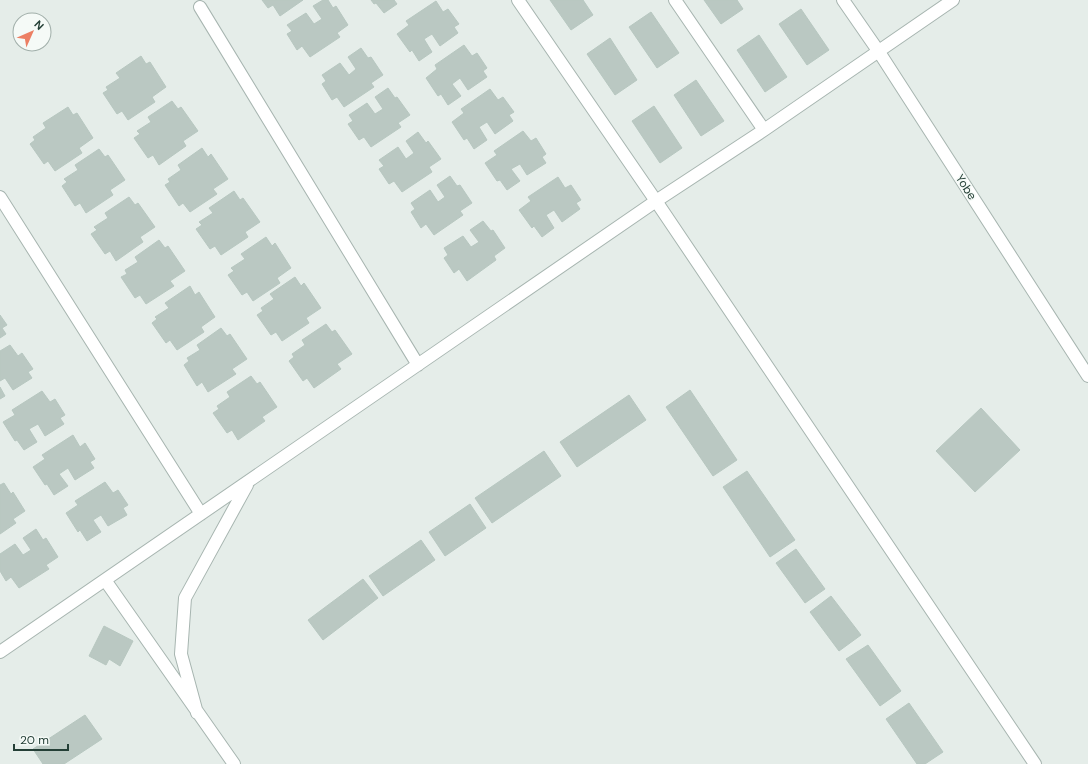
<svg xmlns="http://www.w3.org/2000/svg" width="1088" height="764" font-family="'DM Sans',sans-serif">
<rect width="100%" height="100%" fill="#e5ede9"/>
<path fill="#bac8c2" stroke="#b7c7c0" d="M262,0H303L280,16L273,5L268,8Z
M323,0H328L333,8L336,6L348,25L337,33L340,37L310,57L302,46L297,50L287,34L292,31L287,25L306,13L314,24L322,19L313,6Z
M371,0H394L397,4L384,13L376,3L374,4Z
M550,0H583L593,15L571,30Z
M704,0H737L743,9L721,24Z
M436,1L443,12L448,9L459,24L454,27L458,33L440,46L432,34L424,39L432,52L419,61L412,50L410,52L397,34L409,25L406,21Z
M801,9L829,50L807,65L779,24Z
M651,12L679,53L657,68L629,27Z
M759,35L787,77L765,92L737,50Z
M610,38L637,80L615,95L587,54Z
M464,45L472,56L477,53L487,68L483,71L487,77L468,90L460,78L452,84L461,96L448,105L441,94L438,96L426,78L437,69L435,65Z
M361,48L368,58L371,57L383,75L371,83L374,87L344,107L337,97L332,100L322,84L326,81L322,75L340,63L349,75L356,69L348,57Z
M141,56L146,64L150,62L166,87L152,97L155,102L128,120L122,111L117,114L103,93L108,90L106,87L120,78L116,73Z
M696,80L724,121L701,136L674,95Z
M388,88L395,98L397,97L410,115L398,123L401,127L371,147L364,137L359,140L348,124L353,121L349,115L367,103L375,114L383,109L375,97Z
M490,89L498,100L503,97L514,112L509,115L513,121L495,134L487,122L479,127L487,140L474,149L467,138L464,140L452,122L464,113L461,109Z
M172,101L178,109L181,107L198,131L183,141L186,146L159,165L153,155L148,158L134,138L140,134L137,131L151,122L148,117Z
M654,106L682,148L660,163L632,121Z
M68,107L73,115L77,113L93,138L79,148L82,153L55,171L48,161L44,164L30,144L35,140L33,137L46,128L43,123Z
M523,131L531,141L536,138L546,154L542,157L546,163L527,175L520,164L511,169L520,181L507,190L500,180L497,181L485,163L497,155L494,151Z
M418,132L426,143L428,141L441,159L429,167L432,172L402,192L394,181L389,184L379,169L384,166L379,160L398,147L406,159L414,153L406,141Z
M202,148L208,157L211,154L228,179L213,189L217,194L190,212L183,203L179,206L165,185L170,182L168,179L181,170L178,165Z
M99,149L105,157L108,155L125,180L110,190L113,195L86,213L80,203L75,206L62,186L67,182L64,179L78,170L75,165Z
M450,176L457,186L460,185L472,203L460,211L463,215L434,235L426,224L421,228L411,212L415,209L411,203L430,190L438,202L445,197L437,185Z
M558,177L565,188L571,185L581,200L576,203L580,209L562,222L554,210L546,215L554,228L542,237L534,226L532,228L519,210L531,201L528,197Z
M234,191L240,200L243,198L260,222L245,232L248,237L221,255L215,246L210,249L196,229L202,225L199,222L213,213L209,208Z
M129,197L135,205L138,203L155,227L140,237L143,242L116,261L110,251L105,254L91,234L97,230L94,227L108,218L105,213Z
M483,221L491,231L493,230L505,248L494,256L496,260L467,281L459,269L454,273L444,258L448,255L444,248L463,236L471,247L479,242L470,230Z
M266,237L272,246L275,243L291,268L277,278L280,283L253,301L247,292L242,295L228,275L234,271L231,268L245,259L241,254Z
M159,240L165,248L168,246L185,271L170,281L174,286L146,304L140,295L135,298L121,277L127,274L125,270L138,262L135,257Z
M295,277L301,286L304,283L321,308L306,318L309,323L282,341L276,332L271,335L257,315L263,311L261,308L274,299L270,294Z
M190,286L195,295L199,292L215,317L201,327L204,332L177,350L170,340L166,343L152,323L157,319L155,317L169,308L165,303Z
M0,315L7,325L2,328L6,334L0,338Z
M326,324L332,332L335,330L352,354L337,364L341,369L314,388L307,378L303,381L289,361L294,357L292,354L305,345L302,340Z
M221,328L227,336L230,334L247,359L232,369L236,374L208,392L202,382L197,386L184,365L189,361L187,358L200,350L197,345Z
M10,345L18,356L22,353L33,369L28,372L32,378L13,390L5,378L0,381V351Z
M251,376L257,384L260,382L277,407L262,417L265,421L238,440L232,430L227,433L213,413L219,409L217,406L230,397L227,392Z
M0,387L5,396L0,399Z
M690,390L737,460L713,476L666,407Z
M42,391L50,402L55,399L65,415L60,418L64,424L45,436L38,424L29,429L37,442L24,450L17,440L15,441L3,422L15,415L12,410Z
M629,395L646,420L577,467L560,442Z
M981,408L1020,450L975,492L936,451Z
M73,435L80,447L85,443L95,459L90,462L94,468L75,480L68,468L59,474L68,486L54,495L47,484L45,485L33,467L45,459L42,455Z
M544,451L561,476L492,523L475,498Z
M747,471L795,540L770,557L723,487Z
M105,482L113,493L118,490L128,505L123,508L127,515L108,526L101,515L93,520L101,532L87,541L80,530L78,532L66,513L78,505L75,501Z
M4,483L11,494L13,492L25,511L13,519L16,523L0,534V485Z
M470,504L486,528L445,556L429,532Z
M36,529L43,540L46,538L58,557L46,565L49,569L19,588L11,577L6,581L0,571V554L15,544L23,555L31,550L23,538Z
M421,540L435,560L383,596L369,576Z
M796,549L825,589L805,603L776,563Z
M363,579L378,598L323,640L308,620Z
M831,596L861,635L839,651L810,612Z
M104,626L133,641L120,666L109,659L106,665L89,656Z
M868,645L901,691L880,706L846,659Z
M909,703L943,752L925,764H917L886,719Z
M85,715L102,739L64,764H43L33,749Z"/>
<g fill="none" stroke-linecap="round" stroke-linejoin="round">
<g stroke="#a7b5b0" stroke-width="14">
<path id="minor" d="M518,0L656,201L1035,764
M675,0L764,130
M843,0L879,52L1088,376
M200,7L418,365
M0,197L201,514
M105,580L234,764
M0,652L656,201L764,130L953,0
M197,713L181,654L185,598L247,485"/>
</g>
<use href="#minor" stroke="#fff" stroke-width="12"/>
</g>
<g text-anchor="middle" stroke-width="3" stroke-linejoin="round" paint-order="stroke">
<g font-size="12" fill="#243f36" stroke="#f5faf7">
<text transform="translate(966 187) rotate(57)" y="4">Yobe</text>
</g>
</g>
<g transform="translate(32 32) rotate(45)"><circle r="19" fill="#f5faf7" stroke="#a1afaa"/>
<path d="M0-3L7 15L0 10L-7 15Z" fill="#ec7f64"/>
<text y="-6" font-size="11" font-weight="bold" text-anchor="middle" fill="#243f36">N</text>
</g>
<path d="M14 744v6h54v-6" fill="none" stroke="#243f36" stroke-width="2"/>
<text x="20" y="744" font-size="12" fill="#243f36" stroke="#f5faf7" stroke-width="3" paint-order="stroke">20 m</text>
</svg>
